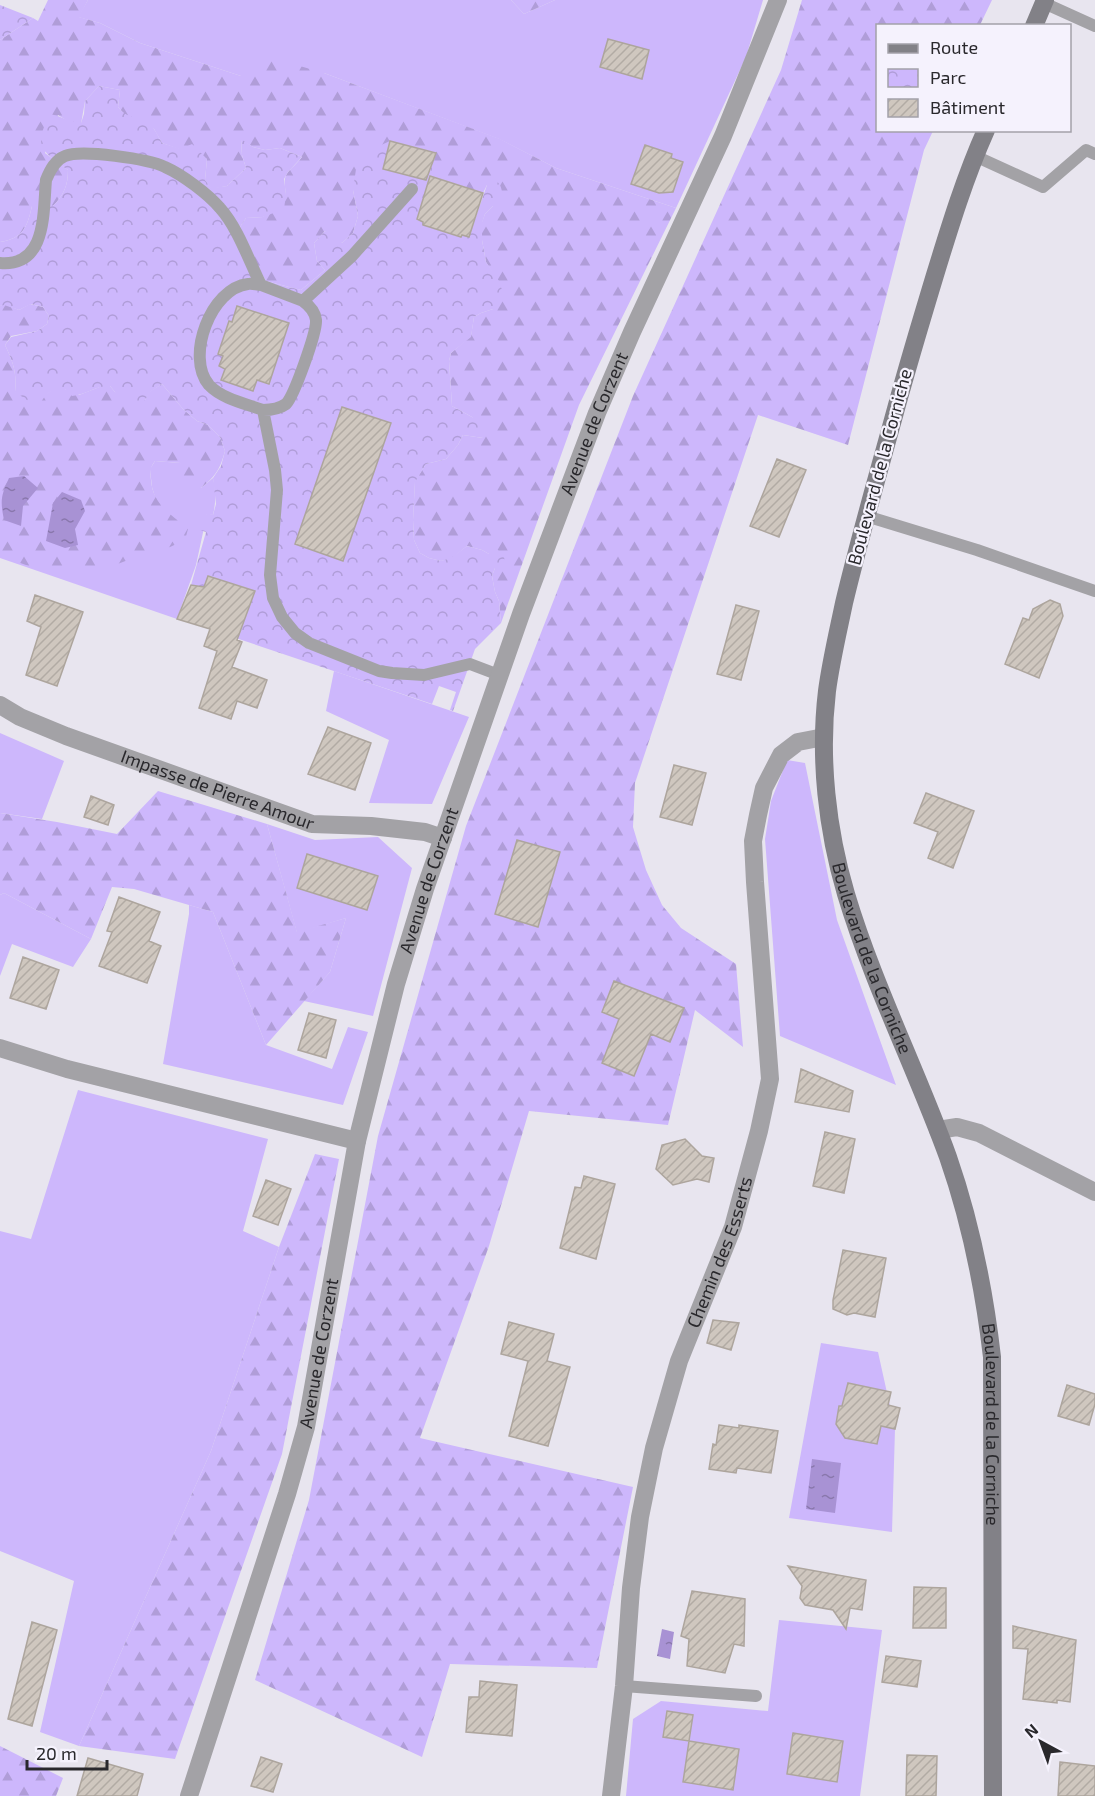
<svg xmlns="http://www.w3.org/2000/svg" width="1095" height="1796" font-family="'Exo 2',sans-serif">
<defs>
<pattern id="forest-firs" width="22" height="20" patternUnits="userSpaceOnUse" patternTransform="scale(1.5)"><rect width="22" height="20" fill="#cdb7fc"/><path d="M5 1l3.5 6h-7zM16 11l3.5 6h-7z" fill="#b09dd8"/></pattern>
<pattern id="park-crowns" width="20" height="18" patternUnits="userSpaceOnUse" patternTransform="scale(1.5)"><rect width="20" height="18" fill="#cdb7fc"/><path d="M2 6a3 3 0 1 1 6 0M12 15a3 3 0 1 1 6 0" fill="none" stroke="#b09dd8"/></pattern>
<pattern id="water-ripples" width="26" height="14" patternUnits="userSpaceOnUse" patternTransform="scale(1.5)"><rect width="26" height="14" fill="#a892d4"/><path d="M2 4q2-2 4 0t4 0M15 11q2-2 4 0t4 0" fill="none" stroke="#8977ac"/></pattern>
<pattern id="building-hatch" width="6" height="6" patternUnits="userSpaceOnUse" patternTransform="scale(1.5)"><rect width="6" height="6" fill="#cfc7bf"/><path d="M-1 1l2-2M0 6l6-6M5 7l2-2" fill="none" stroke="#b2aba4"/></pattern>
</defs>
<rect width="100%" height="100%" fill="#e8e5ef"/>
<path fill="#cdb7fc" d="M88,0H511L524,14L555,0H763L746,57L676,208L556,168L499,139L324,73L241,76L140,43L100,23L78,17Z
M155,461L180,463L201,488L213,478C216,491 216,502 213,515L207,514L196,565L177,619L0,558V471L170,547L152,487L150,469Z
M334,671L469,717L432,804L369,803L389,740L326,711Z
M0,733L64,761L42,819L0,813Z
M787,760L805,763L837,920L896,1085L780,1036L765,839L771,801Z
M267,824L315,840L378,837L412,868L373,1016L304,1001L330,972L346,918L297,933Z
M4,893L91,939L73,967L12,944L0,976V895Z
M189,905L213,912L266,1045L332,1069L348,1027L368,1032L343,1105L163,1064L189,914Z
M78,1090L268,1139L243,1231L279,1247L211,1451L79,1746L40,1732L74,1581L0,1551V1231L31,1239Z
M821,1343L878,1352L895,1429L892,1532L789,1518Z
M779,1620L882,1630L860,1796H626L633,1719L661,1701L768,1711Z"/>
<path fill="url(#forest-firs)" d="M48,0H88L79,17L100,23L140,43L241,76L258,58L279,60L324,73L500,139L556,168L676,208L579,405L501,623L499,601L495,592L492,576L495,568L489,554L482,550L467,546L451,559L441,561L429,558L420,553L414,540L413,520L415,481L426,464L446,459L458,445L463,435L483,438L472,417L452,406L449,361L451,353L471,336L474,317L481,313L493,309L492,272L486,262L482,240V222L485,214L493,206L487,185L483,193L433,177L430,173L435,153L353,190L358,216L353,233L342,243L325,231L314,243L317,261L325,270L301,290L266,281L243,242L240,227L246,218L263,217L286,194C282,171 288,174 302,157L280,148L265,150L253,147L241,140L242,155L246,168L227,186L211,189L205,180L207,159L162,143L154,129L125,115L118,107L120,90L99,86L85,101L81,124L69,122L58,115L45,153L68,170C68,185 64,195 53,206H32C27,227 24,238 0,242V40L33,18L38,21Z
M511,0H555L524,14Z
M802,0H992L980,25L878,26V130L933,131L924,150L848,445L758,415L635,783L633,827L646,870L662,905L681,928L736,964L743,1047L695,1010L668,1125L529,1111L489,1246L420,1438L633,1487L597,1668L450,1664L422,1757L255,1680L309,1500L378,1136L466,826L633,396L781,70Z
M4,304L19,310L30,304L43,307L49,316L47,324L37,331L11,336L5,345C13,362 17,372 15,392L46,394L54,389H65L79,395L102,386H110L115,392L145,400L149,392L162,384L183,409L197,421L208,425L220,437L225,451C220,469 216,476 201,488C185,484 181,480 180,463L155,461C150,468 150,471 151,480C153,505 170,513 188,529L185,540L170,547L136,557L107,568L76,570L55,575L0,556V306Z
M158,791L267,824L297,932L346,918L330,972L266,1045L213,912L134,889L112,887L91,939L4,893L0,895V813L57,822L117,834Z
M315,1154L339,1159L282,1454L175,1759L79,1746L211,1451L279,1247Z
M0,1746L63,1778L56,1796H0Z"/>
<path fill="url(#park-crowns)" d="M0,5L33,18L0,40Z
M99,86L120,90L118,107C130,121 136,115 148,123C155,128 158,136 162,143L181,149L192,144L207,159L205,180L211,188L227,186L246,168L242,155L241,139L253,147L265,150L280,148L302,157L288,172L284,179L286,194L284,209L263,217L246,218L240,227L243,242L266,281L301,290L325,270L317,261L314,243L325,231L337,235L342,243L353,233L358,216L353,190L356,169L360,157L370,150L390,141L436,153L431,173L433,177L431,176L417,219L423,222V225L460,237L462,235L469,236L487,185L492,179C499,182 501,185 502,192L493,206L485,214L482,223V240L486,262L499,281L503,293L493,309L481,313L474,317L471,337L451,353L449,361L452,406L472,417L482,427L483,438L463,435L458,445L446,459L426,464L415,482L413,520L414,540L420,553L429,558L441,561L451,558L467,546L482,550L489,554L495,548L503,554L505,561L495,568L492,576L495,592L499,601L501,623L475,649L453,711L450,710L456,692L439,686L432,704L206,628L210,619L242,626L255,591L208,576L204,587L191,585L206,532L200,530L207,513L213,515L216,504L213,478L221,466L225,451L220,437L208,425L197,421L183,409L162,384L150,392L145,400L139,406L125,404L110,386C96,385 86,395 72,396L65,389C53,389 48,391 41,402L27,400L15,392C17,372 13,362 5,345L11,337L37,331L47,324L49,316L43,307L31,304L19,310L4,305L0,306V242C24,238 27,227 32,206H53C64,195 68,185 68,170C41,150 33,147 50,114C61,116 69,122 81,123L84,114L85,101Z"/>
<path fill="url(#water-ripples)" d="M24,476L38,488L23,506L21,526L4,520C0,500 1,496 9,478Z
M62,492L81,500L85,511L75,529L78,545L65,548L46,541L53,503Z
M812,1459L841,1463L835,1513L806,1509Z
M662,1629L674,1632L670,1659L657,1656Z"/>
<path fill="url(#building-hatch)" stroke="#ada59d" stroke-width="1.5" d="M608,39L649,50L642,79L600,67Z
M390,141L436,153L426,180L383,169Z
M645,145L672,154L671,158L683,162L673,192L659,193L631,184Z
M430,176L483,193L469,237L462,235L461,237L423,225V222L417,219Z
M237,306L289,323L269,384L257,380L253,391L221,380L225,369L219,366L223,356L218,354L229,321L232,322Z
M342,407L391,423L343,561L295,544Z
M777,459L806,470L779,537L750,526Z
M208,576L255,591L237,640L242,642L232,667L267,680L257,708L237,701L231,719L199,708L217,651L204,646L210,629L177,619L191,585L204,587Z
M35,595L83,612L57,686L26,675L41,627L27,621Z
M1050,600L1060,604L1063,616L1039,678L1005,664L1023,618L1029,620L1033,609Z
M736,605L759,611L741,680L717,674Z
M328,727L371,743L355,790L308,774Z
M674,765L706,773L692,825L660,817Z
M926,793L974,811L953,868L928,858L938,832L914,823Z
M91,796L114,805L108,825L84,817Z
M517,840L560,852L538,927L495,914Z
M307,854L378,876L367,910L297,888Z
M119,897L160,912L149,941L161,946L147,983L99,966L112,932L107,931Z
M23,957L59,970L46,1009L10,998Z
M614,981L684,1008L670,1042L651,1034L634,1076L602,1063L619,1019L602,1012Z
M309,1013L336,1020L326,1058L298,1050Z
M801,1069L853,1091L849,1112L795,1102Z
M825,1132L855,1139L844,1193L813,1186Z
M685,1139L702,1156L714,1158L709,1182L697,1179L673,1185L656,1169L662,1145Z
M584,1176L615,1184L596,1259L560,1248L575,1187L581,1188Z
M266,1180L291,1189L278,1225L253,1216Z
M843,1250L886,1258L875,1317L854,1313L847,1315L833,1309V1300Z
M713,1320L739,1323L731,1350L707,1343Z
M509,1322L554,1334L547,1361L570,1367L548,1446L509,1436L528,1361L501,1354Z
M848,1383L891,1392L888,1405L900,1408L895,1429L881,1426L877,1444L845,1438L836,1424L839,1406H842Z
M1067,1385L1095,1394V1404L1089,1425L1058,1416Z
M719,1425L739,1428V1425L778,1431L771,1473L737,1468L736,1473L709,1469L713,1444L716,1445Z
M788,1566L866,1580L862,1610L850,1608L846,1629L833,1610L805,1605L800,1598L802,1586Z
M914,1587L946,1588V1628H913Z
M692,1591L745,1599L744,1646L734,1644L725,1673L687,1666L689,1639L681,1636Z
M32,1622L57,1630L32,1726L8,1719Z
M1013,1626L1076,1640L1070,1702L1057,1700V1703L1023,1699L1028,1649L1013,1648Z
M886,1656L921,1661L917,1687L882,1682Z
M480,1681L517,1685L512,1736L466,1732L469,1697H479Z
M667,1711L693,1715L689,1741L663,1737Z
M793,1733L843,1741L837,1782L787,1774Z
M689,1741L739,1749L733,1790L683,1782Z
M907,1755L937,1756L936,1796H906Z
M261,1757L282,1764L273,1792L251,1786Z
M88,1758L143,1774L137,1796H77Z
M1060,1762L1095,1766V1796H1058Z"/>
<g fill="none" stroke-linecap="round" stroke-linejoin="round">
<path stroke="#a3a2a6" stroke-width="12" d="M1044,3L1095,26
M975,156L1043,187L1086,150L1095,154
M0,263C47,267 43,213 46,180C50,170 55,160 65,156C81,149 149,159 165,167C183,175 208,194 220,208C238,228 249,261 261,285L303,301C310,306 315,312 316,320C317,332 294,396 286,404C279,409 271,410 263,410C247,404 222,399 209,385C185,357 211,288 248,284C252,283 257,285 261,285
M303,301L352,256L412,189
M263,410L275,470L277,490L270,575L273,598L282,617L295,633L309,643L379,671L392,673L424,675L470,664L499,675
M866,516L977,550L1095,591
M624,1686L756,1696"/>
<g stroke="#a3a2a6" stroke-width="18">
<path id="s1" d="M0,705L20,717L66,736L312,824L371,826L425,832L443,838"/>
<path d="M0,1048L67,1069L357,1141"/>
<path d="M938,1130L957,1127L979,1133L1095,1192"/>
<path id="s2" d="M189,1796L287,1494L306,1427L357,1141L396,984L425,889L521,614L597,413L632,332L723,136L778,0"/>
<path id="s3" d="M611,1796L624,1686L631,1588L640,1517L654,1448L679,1361L733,1227L759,1131L770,1079L755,882L753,841L758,815L764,788L781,755L798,742L824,737"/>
</g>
<g stroke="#828187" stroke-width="18">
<path d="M1034,26L1045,0"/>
<path id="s4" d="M986,130C965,177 950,226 935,275C922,318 909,361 897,405C879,471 860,536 844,603C838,632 831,661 827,691C819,758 827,830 846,894C873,984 916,1069 948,1157C971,1223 984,1288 992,1357L993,1796"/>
</g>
</g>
<g text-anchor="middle" stroke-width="4.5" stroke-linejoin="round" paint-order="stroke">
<g font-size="18" fill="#29282c" stroke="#f5f2fd">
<text dy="6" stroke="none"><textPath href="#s2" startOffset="1434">Avenue de Corzent</textPath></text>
<text transform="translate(880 467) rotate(-75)" y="6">Boulevard de la Corniche</text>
<text dy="6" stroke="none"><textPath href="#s1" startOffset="234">Impasse de Pierre Amour</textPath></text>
<text dy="6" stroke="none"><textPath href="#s2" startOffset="948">Avenue de Corzent</textPath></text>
<text dy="6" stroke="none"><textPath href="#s4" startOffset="858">Boulevard de la Corniche</textPath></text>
<text dy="6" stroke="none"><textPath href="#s3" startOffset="558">Chemin des Esserts</textPath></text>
<text dy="6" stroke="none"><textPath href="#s2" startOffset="462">Avenue de Corzent</textPath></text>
<text dy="6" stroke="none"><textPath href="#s4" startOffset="1344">Boulevard de la Corniche</textPath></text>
</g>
</g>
<rect x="876" y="24" width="195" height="108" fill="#f5f2fd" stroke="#a3a1a9" stroke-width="1.5"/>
<rect x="888" y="44" width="30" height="9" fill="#828187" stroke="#a3a1a9" stroke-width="1.5"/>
<text x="930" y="54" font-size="18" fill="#29282c">Route</text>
<rect x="888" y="69" width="30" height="18" fill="url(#park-crowns)" stroke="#a3a1a9" stroke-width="1.5"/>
<text x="930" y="84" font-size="18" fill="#29282c">Parc</text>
<rect x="888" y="99" width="30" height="18" fill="url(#building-hatch)" stroke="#a3a1a9" stroke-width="1.5"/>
<text x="930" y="114" font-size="18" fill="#29282c">Bâtiment</text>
<g transform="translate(1041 1742) rotate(319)" stroke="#f5f2fd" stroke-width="4.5" paint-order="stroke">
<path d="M0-4.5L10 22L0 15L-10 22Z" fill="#29282c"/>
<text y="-9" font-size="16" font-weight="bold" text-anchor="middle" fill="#29282c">N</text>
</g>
<path d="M27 1760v9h80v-9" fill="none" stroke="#29282c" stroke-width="3"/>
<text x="36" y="1760" font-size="18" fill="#29282c" stroke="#f5f2fd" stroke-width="4.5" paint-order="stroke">20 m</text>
</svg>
